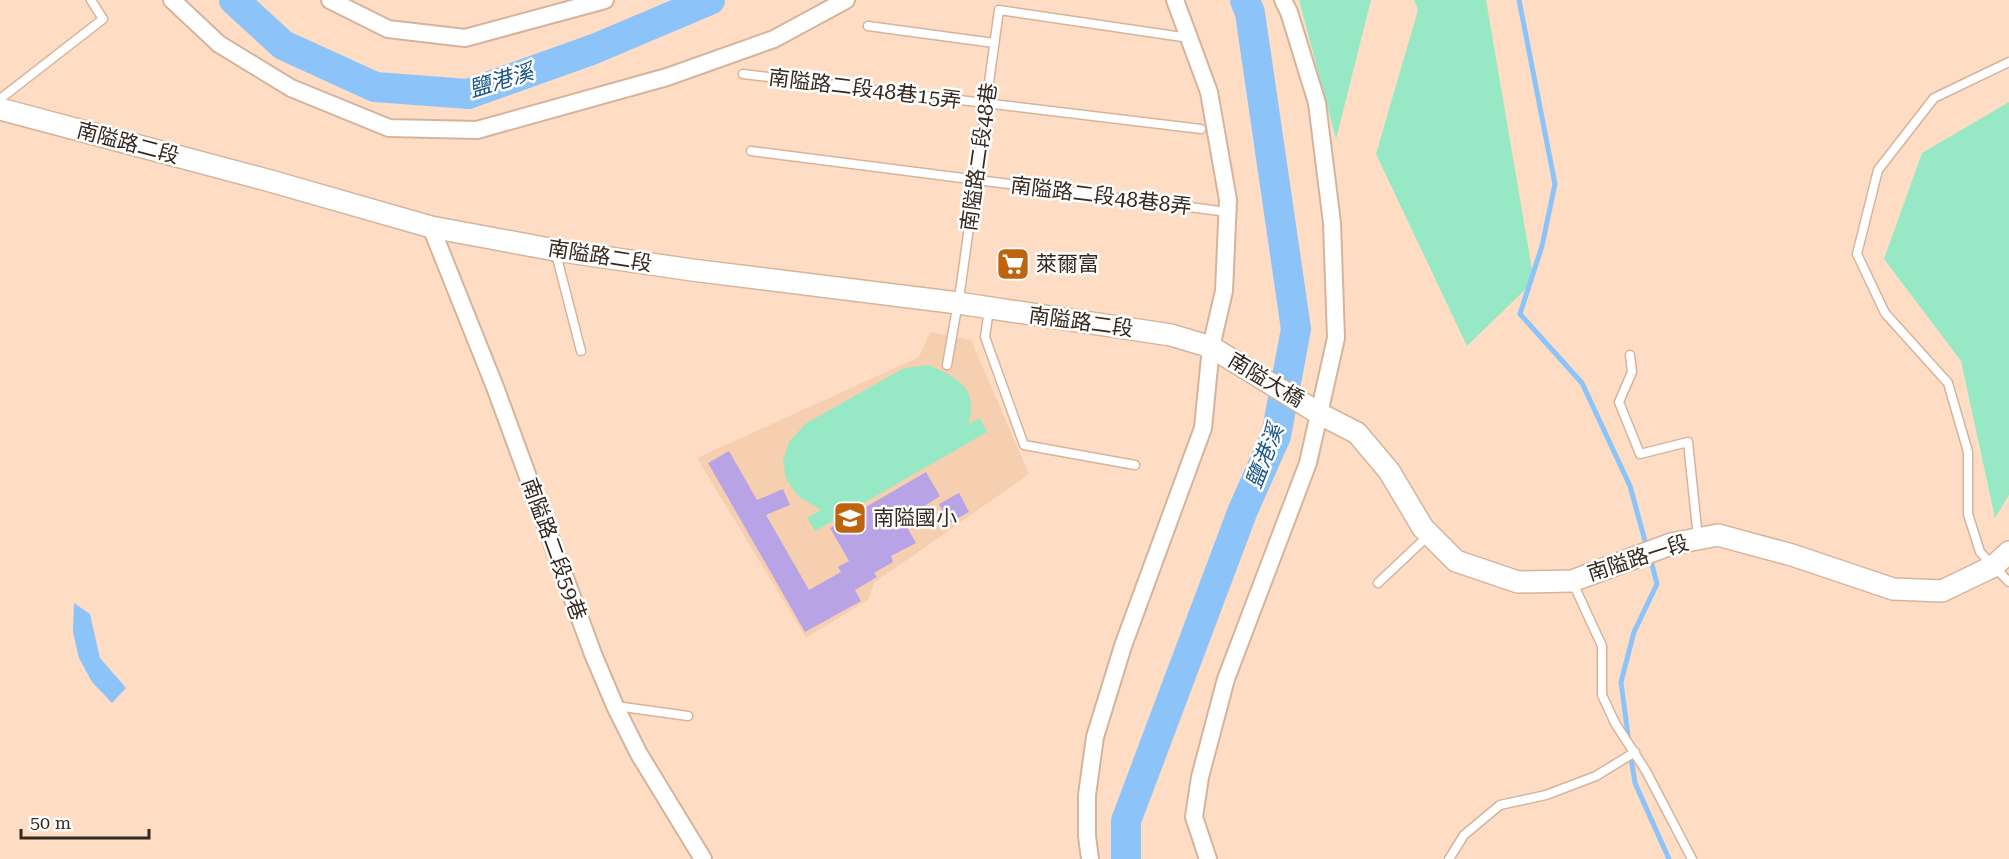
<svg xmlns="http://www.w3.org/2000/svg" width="2009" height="859" font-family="'Roboto Serif','Noto Sans TC',serif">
<rect width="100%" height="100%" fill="#feddc4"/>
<path fill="#f6cfb1" d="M930,332L971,340L1029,474L874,583L869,599L806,638L697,458L919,357Z"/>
<path fill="#97e9c5" d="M1299,0H1371L1336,139Z
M1414,0H1486L1534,281L1467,346L1376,154L1418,10Z
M2009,102V495L1995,518L1961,361L1884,259L1922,153Z
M929,365C947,374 970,381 971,405C972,411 969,418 969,424L980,418L987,432L815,531L807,518L821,510L798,496L786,479L783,461L789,442L805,424L904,368Z"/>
<path fill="#8cc4fa" d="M74,603L90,614L100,658L126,688L112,703L92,682L79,658L73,632Z"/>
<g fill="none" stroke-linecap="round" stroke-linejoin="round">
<path stroke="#8cc4fa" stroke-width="5" d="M1519,0L1555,184L1542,246L1520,314L1582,383L1630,486L1647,548
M1629,743L1621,682L1634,632L1657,584L1650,557
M1630,752L1635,783L1669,859"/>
<path stroke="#8cc4fa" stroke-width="30" d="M234,0L283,45L375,87L468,94L594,49L710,0
M1126,859V821L1243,510L1276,436L1296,329L1250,13L1245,0"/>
</g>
<path fill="#b7a3e6" d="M729,451L757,500L783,489L790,505L766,515L809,590L841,572L838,567L849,561L830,528L926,472L940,496L903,520L916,543L891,556L893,562L874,573L877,577L855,590L861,601L805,632L708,463Z
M959,493L969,512L949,523L939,504Z"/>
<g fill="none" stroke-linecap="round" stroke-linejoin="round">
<g stroke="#d4b49c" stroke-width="11">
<path id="service" d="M868,26L994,43
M2009,62L1934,98L1878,170L1857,254L1885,313L1948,383L1968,452V514L1980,552L2009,582
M743,74L1201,129
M0,99L103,19L91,0
M751,151L1228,212
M555,250L581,351
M989,309L985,337L1024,445L1135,465
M1630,355L1632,372L1619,402L1640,454L1688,442L1698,538
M947,365L961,285L999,10L1189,38
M1572,581L1602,646V695L1615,723L1646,771L1692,859
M1378,583L1430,534
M616,706L688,716
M1449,859L1464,835L1500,805L1546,795L1596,776L1635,752"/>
</g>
<g stroke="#d4b49c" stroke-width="20">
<path id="minor" d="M172,0L219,44L291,88L389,128L477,130L667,77L774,39L846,0
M330,0L388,29L465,38L605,0
M431,227L495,387L593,654L615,706L639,754L703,859
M1090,859L1087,836V795L1095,737L1123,646L1203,428L1211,347L1224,291L1228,200L1209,92L1175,0
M1208,859L1194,817L1200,777L1226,679L1308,463L1336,338L1332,223L1317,103L1289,12L1283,0"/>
</g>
<g stroke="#d4b49c" stroke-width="24">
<path id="tertiary" d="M0,109L267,180L431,227L555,250L692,270L958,303L1171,335L1211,347L1320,414L1357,433L1389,471L1423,528L1456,561L1518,582L1572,581L1671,544L1718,535L1792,555L1893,589L1942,591L1994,566L2009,552"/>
</g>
<use href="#service" stroke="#fff" stroke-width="8"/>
<use href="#minor" stroke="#fff" stroke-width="16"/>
<use href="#tertiary" stroke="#fff" stroke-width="21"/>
</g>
<defs>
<g id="supermarket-square" transform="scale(1.725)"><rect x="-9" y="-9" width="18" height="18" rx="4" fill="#bf640e" stroke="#fff"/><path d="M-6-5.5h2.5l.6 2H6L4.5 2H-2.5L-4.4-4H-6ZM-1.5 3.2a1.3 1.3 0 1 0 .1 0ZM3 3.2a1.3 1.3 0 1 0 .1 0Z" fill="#fff"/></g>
<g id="school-square" transform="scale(1.725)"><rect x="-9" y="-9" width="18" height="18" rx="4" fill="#bf640e" stroke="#fff"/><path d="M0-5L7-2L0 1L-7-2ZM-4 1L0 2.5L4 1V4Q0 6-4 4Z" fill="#fff"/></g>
</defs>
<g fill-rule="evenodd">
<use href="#supermarket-square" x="1013" y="264"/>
<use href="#school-square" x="850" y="518"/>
</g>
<g text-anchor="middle" stroke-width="5" stroke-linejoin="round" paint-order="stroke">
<g font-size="21" fill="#362920" stroke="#fff">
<text transform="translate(865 89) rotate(7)" y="7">南隘路二段48巷15弄</text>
<text transform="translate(128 143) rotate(15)" y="7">南隘路二段</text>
<text transform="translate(979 157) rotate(-82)" y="7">南隘路二段48巷</text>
<text transform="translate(1101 196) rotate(7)" y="7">南隘路二段48巷8弄</text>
<text transform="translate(600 256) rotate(9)" y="7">南隘路二段</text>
<text transform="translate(1081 322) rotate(8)" y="7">南隘路二段</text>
<text transform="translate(1266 380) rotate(31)" y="7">南隘大橋</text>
<text transform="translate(554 549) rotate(70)" y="7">南隘路二段59巷</text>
<text transform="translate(1638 558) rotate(-18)" y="7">南隘路一段</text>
</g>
<g font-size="21" fill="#362920" stroke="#fff" text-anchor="start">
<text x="1036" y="271">萊爾富</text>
<text x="873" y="525">南隘國小</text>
</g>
<g font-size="22" font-style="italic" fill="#1a5687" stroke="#fff">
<text transform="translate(501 80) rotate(-17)" y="8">鹽港溪</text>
<text transform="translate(1264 456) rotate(-69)" y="8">鹽港溪</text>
</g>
</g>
<path d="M21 829v9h128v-9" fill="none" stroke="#362920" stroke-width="3"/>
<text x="30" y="829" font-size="18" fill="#362920" stroke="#ffffff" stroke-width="4.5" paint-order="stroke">50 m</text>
</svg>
